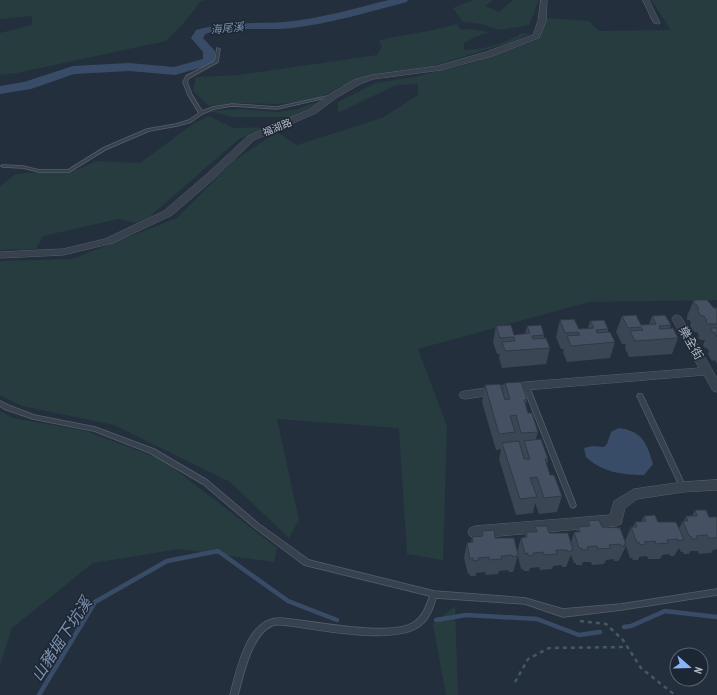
<svg xmlns="http://www.w3.org/2000/svg" width="717" height="695" font-family="'PT Sans Narrow','Noto Sans TC',sans-serif">
<rect width="100%" height="100%" fill="#242f3e"/>
<path fill="#263c3f" d="M0,0H205L201,1L183,24L166,41L17,73L0,75V33L32,25V16L0,19Z
M473,0H493L485,6L499,12L513,0H539L529,25L499,30L482,24L463,22L453,8Z
M651,0H717V300L589,302L418,349L447,426L443,560L407,554L399,428L277,419L299,520L289,538L230,482L114,425L22,406L0,395V261L72,259L177,218L235,160L277,132L297,145L382,118L418,95V84L396,85L338,113V102L376,83L414,77L468,64L538,40L546,18L589,21L599,31L671,30Z
M457,24L461,30L472,29L489,32L473,38L464,43V50C485,49 504,44 522,33L530,34L512,42L432,66L372,75L340,87L313,101L276,104L238,103L209,106L193,91L196,77L238,75L377,55L382,47L379,40L433,30Z
M319,101L313,106L291,117H232L209,111L240,109L279,112L297,109Z
M209,116L233,128L270,127L239,139L148,218L136,223L118,219L43,236L36,249L0,250V186L16,174L80,169L96,161L140,163L193,124Z
M0,411L13,418L86,431L163,460L277,548L274,562L179,549L93,563L12,628L0,665Z
M455,606L458,695H446L433,624Z"/>
<path fill="#394c67" d="M619,428C642,431 647,443 653,464L644,475C622,475 602,472 586,457L584,448L592,446L604,447L607,444L611,432Z"/>
<g fill="none" stroke-linecap="round" stroke-linejoin="round">
<path stroke="#394c67" stroke-width="4.5" d="M436,620L466,615L537,619L579,635L600,632
M624,627L631,626L665,611L717,617
M39,695L95,602L167,561L218,551L288,601L337,620"/>
<path fill="#394c67" fill-rule="evenodd" d="M389,0H408L407,2C369,12 331,23 293,28C264,31 233,26 205,34L203,38L215,51V61L213,64L175,75L129,71L74,74L31,89L0,94V86L24,82L73,66L129,63L174,67L203,59V52L191,38L196,30C226,21 254,24 284,22C320,19 355,8 389,0Z"/>
<g stroke="#565f6c" stroke-width="1.5">
<path id="service" d="M217,48L220,49L218,62L189,78L187,82L192,95L202,111L213,107L232,104L277,107L332,95L334,96L277,109L232,106L214,109L202,114L191,122L177,126L149,131L105,150L69,172H39L23,168L3,167L1,166L3,165L23,166L39,170H68L103,148L147,129L176,124L189,120L199,113L188,95L183,82L186,76L215,61Z
M526,384L528,385L529,386L576,505L575,507L573,508L571,507L570,505L523,386L524,385Z
M638,394H642L643,396L686,487L685,489L683,490L681,489L680,487L637,396Z
M0,401L8,405L34,415L95,427L154,449L207,480L259,524L309,560L434,591L525,598L563,609L621,604L717,589V595L621,610L563,617L525,604L436,598C433,608 429,620 420,626C394,646 316,629 284,625C280,625 275,624 272,626C252,634 243,676 238,695H230C237,670 246,618 280,618C310,620 390,638 414,622C423,616 426,606 430,596L304,565L255,528L203,484L150,453L94,431L33,419L4,409L0,406Z"/>
</g>
<g stroke="#565f6c" stroke-width="1">
<path id="minor" d="M643,0H649L660,23L659,24L654,23Z
M677,315L681,317L717,378V392L713,391L704,375L526,390L465,399L461,398L459,395L461,392L465,391L526,382L699,368L672,319L673,317Z
M717,480V490L683,492L637,499L625,508L621,524L616,526L475,538L470,536L468,532L470,528L475,526L610,515L614,501L634,489L683,482Z"/>
</g>
<g stroke="#565f6c" stroke-width="1">
<path id="tertiary" d="M541,0H547L546,21L539,38L492,56L441,70L373,79L360,84L336,98L316,113L254,140L215,178L172,215L113,243L63,255L0,258V252L63,249L105,239L164,211L207,174L248,136L310,109L330,94L354,80L372,75L437,66L486,52L533,35L538,21Z"/>
</g>
<path stroke="#44595c" stroke-width="2.5" stroke-dasharray="4 4" stroke-linecap="butt" d="M580,621L606,624L623,640L641,668L675,695
M515,682L528,659L549,648L627,647"/>
<use href="#service" fill="#38414e" fill-rule="evenodd"/>
<use href="#minor" fill="#38414e" fill-rule="evenodd"/>
<use href="#tertiary" fill="#38414e" fill-rule="evenodd"/>
</g>
<path fill="#3b4654" d="M694,300L714,308H717V364L715,360L712,361L708,354L709,351L707,348H705L703,345L705,340H701L698,338L699,336L697,332H694L690,326L691,323L690,320H687V316Z
M622,316L641,325L649,324L652,316L671,325L670,328L678,338L672,354L629,357L625,348L626,344H622L616,332Z
M560,320L579,329L588,328L590,321L608,329V332L615,342L610,358L567,362L563,352L564,349H561L556,337Z
M496,326L514,335L525,334L527,326L544,335V338L550,348L546,364L502,368L499,358L500,354H497L493,342Z
M505,383L527,399L526,405L528,413L538,432L536,439L548,459L547,464L550,475L562,496L557,512L539,514L535,503L533,513L516,515L499,459L501,449L496,450L482,402L485,385L503,394Z
M695,510L709,517H717V549L713,550L711,553L699,554L698,551H690L689,554H684L683,552H681L679,548L674,556H670V554L662,555L660,559H648L647,556L639,557L638,560H633L632,558H630L626,546L619,560L618,561H614V559L606,560L604,564L592,565L591,562H583L582,565H576V563H574L571,555L566,567H562V565L553,566L552,569L540,570L539,567L530,568L529,571H524L523,569H521L518,556L514,570L513,572H509L508,570L499,571L498,574L486,575L485,572L476,573V576H470V574H468L464,558L467,543L471,542L472,537H481L482,531L495,538L517,552L521,538H524L526,532H534L535,526L571,543L574,532H577L578,527H586L588,521L602,527L625,541L631,527H633L635,522H641L644,516L658,522L679,528L683,521H684L686,516H692Z"/>
<path fill="#303945" d="M518,555L514,570L513,572L517,556Z"/>
<path fill="#455162" stroke="#303945" d="M694,300H707L714,308H717V324H708L705,321H707L704,316H701L697,309H699L696,304H694Z
M636,315L641,325L656,324L652,316L665,315L671,325L659,326L660,329L673,328L678,338L635,341L630,331L643,330L641,327L628,328L622,316Z
M574,319L579,329L594,328L590,321L604,320L608,329L596,330L597,333L610,332L615,342L571,346L567,336L580,335L578,332L565,333L560,320Z
M511,325L514,335L530,333L527,326L541,325L544,335L532,336L533,339L546,338L550,348L505,351L502,342L515,341L514,337L500,338L496,326Z
M711,328H717V337L714,332H712L710,329H712Z
M521,382L527,399L524,400L528,413H532L538,432L521,433L516,415L510,416L515,432L499,434L485,385L500,384L505,400L510,399L505,383Z
M541,439L548,459H545L550,475H554L562,496L544,498L537,477L530,478L537,497L520,499L502,443L519,441L524,459H530L524,441Z
M695,510H706L709,517H717V538H708L707,535L696,536L698,539H692L691,536H689L683,521H688L686,516H697Z
M655,515L658,522H676L684,539L682,540L678,541V539L667,540L668,543L656,544L655,541L644,542L646,544L640,545L639,542L637,543L631,527H637L635,522L646,521L644,516Z
M599,520L602,527L620,528L626,544H624L625,546H621L620,544L609,545L611,548L598,549L597,546L587,547L588,550H582V548H579L574,532H580L578,527L590,526L588,521Z
M535,526H547L549,533H568L573,550H571L572,551L567,552V550H556L557,554L544,555L543,552L533,553L534,555L528,556V553L525,554L521,538L527,537L526,532H537Z
M494,530L495,538H514L518,555L517,556L513,557L512,555L501,556L502,559L489,560V557L478,558L479,560L473,561V558L470,559L467,543L473,542L472,537L483,536L482,531Z"/>
<g text-anchor="middle" stroke-width="3" stroke-linejoin="round" paint-order="stroke">
<g font-size="10" fill="#b4bcc9" stroke="#1d2633">
<text transform="translate(277 127) rotate(-22)" y="4">福湖路</text>
</g>
<g font-size="11" font-style="italic" fill="#7c92b1" stroke="#1d2633">
<text transform="translate(227 28) rotate(-6)" y="4">海尾溪</text>
</g>
<g font-size="12" fill="#b4bcc9" stroke="#1d2633">
<text transform="translate(691 343) rotate(60)" y="4">樂全街</text>
</g>
<g font-size="16" font-style="italic" fill="#7c92b1" stroke="#1d2633">
<text transform="translate(61 639) rotate(-57)" y="6">山豬堀下坑溪</text>
</g>
</g>
<g transform="translate(689 667) rotate(110)"><circle r="19" fill="#1d2633" stroke="#59626f"/>
<path d="M0-3L7 15L0 10L-7 15Z" fill="#8ab4f8"/>
<text y="-6" font-size="11" font-weight="bold" text-anchor="middle" fill="#b4bcc9">N</text>
</g>
</svg>
